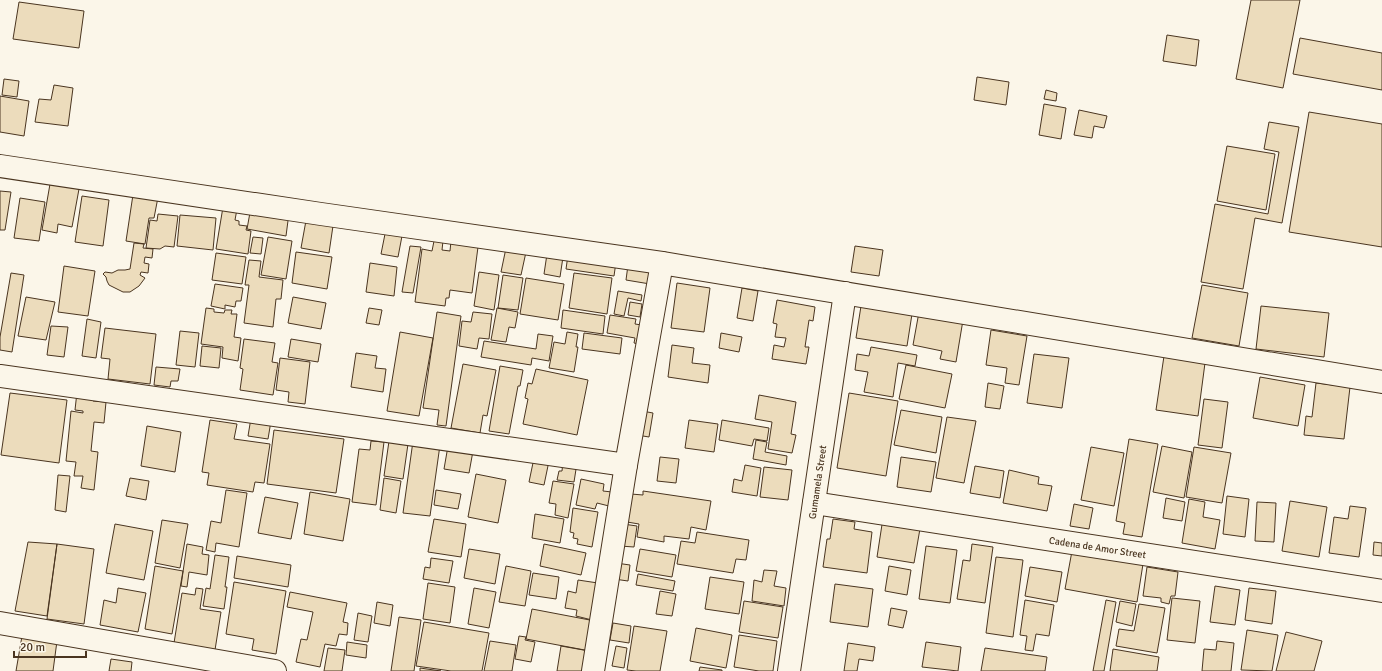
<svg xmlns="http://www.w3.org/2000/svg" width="1382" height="671" font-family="Signika,sans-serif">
<rect width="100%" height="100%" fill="#fbf6e9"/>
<path fill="#ecdcbc" stroke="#4a3520" d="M1251,0H1300L1283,88L1236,79Z
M19,2L84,11L79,48L13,39Z
M1167,35L1199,40L1196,66L1163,61Z
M1300,38L1382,53V90L1293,74Z
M977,77L1009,82L1006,105L974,100Z
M4,79L19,81L17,97L2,95Z
M54,85L73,88L68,126L35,122L39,99L51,100Z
M1046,90L1057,93L1056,101L1044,99Z
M0,96L29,101L24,136L0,132Z
M1044,104L1066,108L1061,139L1039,135Z
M1079,110L1107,116L1104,128L1094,126L1092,138L1074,135Z
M1309,112L1382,124V247L1289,232Z
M1269,122L1299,127L1282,223L1255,218L1243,289L1201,282L1215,204L1268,214L1279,152L1264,149Z
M1227,146L1275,154L1266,210L1217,201Z
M50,184L79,189L72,227L58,224L57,233L42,230Z
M134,188L159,192L154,218H149L145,244L126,241Z
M0,191L11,192L5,230H0Z
M82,196L109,200L103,246L75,242Z
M20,198L45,202L39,241L14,238Z
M223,207L237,209L235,220L239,221V225L247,226L246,230L251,231L248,254L216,249Z
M251,207L289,213L286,236L247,229Z
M158,214L178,216L174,247L165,246L160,249L146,248L150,220L157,221Z
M180,215L216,218L213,250L177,246Z
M307,215L334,219L329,253L301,248Z
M385,234L402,236L398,257L381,254Z
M253,237L263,238L261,254L250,253Z
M268,237L292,241L286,279L261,275Z
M434,241H443L442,250L450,251L451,241L467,243V246L478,247L472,293L450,290L449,298H446L445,306L415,302L422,249L432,251Z
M134,243L144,244L143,248L153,249L152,258L145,257L144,263L149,264L148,273L141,272L140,275L145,278L139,286L130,292H123L109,285L107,281L106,277L103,274L105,272L112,273L118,270H125L130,269Z
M410,246L421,247L413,293L402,292Z
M855,246L883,250L879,276L851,272Z
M506,248L526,252L521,275L501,272Z
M296,252L332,257L327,289L292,283Z
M216,253L246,257L242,284L212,280Z
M547,254L563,257L560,277L544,274Z
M568,255L616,262L614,276L566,269Z
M249,260L261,261L259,277L283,280L281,299H276L273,327L244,323L249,285H245Z
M370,263L397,267L394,296L366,292Z
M628,265L652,269L650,284L626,280Z
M64,266L95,271L88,316L58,312Z
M479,272L499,275L494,310L474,306Z
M11,273L24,275L12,352L0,350V337Z
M574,273L612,278L607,314L569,308Z
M503,275L523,278L518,310L498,308Z
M526,278L564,284L558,320L520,314Z
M677,283L710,288L704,332L671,328Z
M215,284L243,288L241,301H236L235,307L225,305V309L211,306Z
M1202,285L1248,293L1239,346L1192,338Z
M742,288L758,291L753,321L737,318Z
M618,291L642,295L641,301L628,298L624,316L614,314Z
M26,297L55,302L46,340L18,336Z
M293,297L326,303L321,329L288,323Z
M777,300L815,307L813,321L809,320L805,347H809L806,364L772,359L774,345L784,347L786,338L775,337L777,324L773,323Z
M630,302L642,304L640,317L628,315Z
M861,306L912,314L907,346L856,338Z
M1261,306L1329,313L1324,357L1256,349Z
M206,308L214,309V312L224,313L225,310H232L231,314H237L234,337L241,338L238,361L222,358L223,347L201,344Z
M369,308L382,310L379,325L366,323Z
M497,308L518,312L515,328L509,327L506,342L491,340Z
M563,310L605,316L603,334L561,328Z
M437,312L461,316L446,426L437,425L439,410L423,408Z
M473,312L492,314L489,339L479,338L477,349L459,346L462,321L471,322Z
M919,312L963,320L956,362L940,359L942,351L913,345Z
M610,315L636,319L635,324L642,325L639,344L634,343L635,338L607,333Z
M87,319L101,322L96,358L82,356Z
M51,326L68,327L64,357L47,355Z
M105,328L156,334L150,384L108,379L110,359L101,358Z
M991,330L1027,336L1019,385L1005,383L1007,368L986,365Z
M180,331L199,333L195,367L176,365Z
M400,332L433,338L419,416L387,411Z
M567,332L578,334L576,347H578L574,372L549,368L554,342L565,344Z
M584,333L622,338L620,354L582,349Z
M721,333L742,337L739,352L719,348Z
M538,334L553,336L549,361L532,358L531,365L481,357L484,341L536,349Z
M244,339L275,343L272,362L278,363L273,395L240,390L243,369L240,368Z
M291,339L321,344L318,362L288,357Z
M672,345L694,348L692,363L710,365L708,383L668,377Z
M202,346L221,348L219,368L200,366Z
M871,347L917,355L915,366L898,363L893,397L864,392L868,372L855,370L857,354L869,356Z
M356,353L377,356L375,368L386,369L383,392L351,387Z
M1034,354L1069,358L1062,408L1027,403Z
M1164,356L1205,363L1198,416L1156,410Z
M280,358L310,362L305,404L288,402L289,392L276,390Z
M463,364L496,370L487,416L483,415L480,433L451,428Z
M906,365L952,374L945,408L899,399Z
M500,366L523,370L520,386H518L509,434L489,431Z
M156,367L180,369L178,381H171L170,387L154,385Z
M536,369L588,380L577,435L523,424L528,399L525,398L528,383L532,384Z
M1260,377L1305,385L1298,426L1253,418Z
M988,383L1004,386L1000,409L985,407Z
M1316,383L1350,387L1344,439L1304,435L1306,416L1312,417Z
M77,392L93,394V401L106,402L104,423L94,422L91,451L98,452L94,490L81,488L83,476H74L76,462L66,461L71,411L83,413V411L75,410Z
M10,393L67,400L59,463L1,455Z
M849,393L898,401L886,476L837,468Z
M759,395L796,402L791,434L796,435L792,453L768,449L772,422L755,419Z
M1204,399L1228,402L1222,448L1198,445Z
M901,410L942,417L936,453L894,445Z
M642,411L653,413L649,437L637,435Z
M947,417L976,421L964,483L936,478Z
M251,418L271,421L268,439L248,436Z
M210,420L237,424L234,439L270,444L264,483L255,482L253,492L207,485L209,473L202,472Z
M689,420L718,424L714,452L685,448Z
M722,420L769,428L767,441L754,439L752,446L719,440Z
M147,426L181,432L175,472L141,466Z
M274,430L344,439L336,493L267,484Z
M390,434L409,437L403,479L384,476Z
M1129,439L1158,444L1142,537L1123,534L1125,523L1116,521Z
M756,440L767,442L765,452L787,456L786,465L753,459Z
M371,441L384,442L376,505L352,502L359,449L370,450Z
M413,441L440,445L430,516L403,513Z
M448,446L473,451L469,473L444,469Z
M1162,446L1192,452L1184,498L1153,492Z
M1091,447L1124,453L1114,506L1081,500Z
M1194,447L1231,453L1222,503L1186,497Z
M660,457L679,459L676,483L657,481Z
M901,457L936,462L931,492L897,487Z
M534,458L549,461L544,485L529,482Z
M563,461L577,463L574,482L557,480L559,471H562Z
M745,465L761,468L757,496L732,492L734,479L742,481Z
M975,466L1004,471L1000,498L970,493Z
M764,467L792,470L788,500L760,497Z
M1009,470L1039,477L1038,484L1052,486L1047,511L1003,503Z
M476,474L506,480L498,523L468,517Z
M58,475L70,476L66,512L55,510Z
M130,478L149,481L146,500L126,496Z
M384,478L401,481L396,513L380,510Z
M581,479L604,484L603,491L612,492L609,506L597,503L595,509L576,505Z
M553,481L574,484L568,518L555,515L556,504L549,503Z
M226,490L247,493L239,547L216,543L215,552L206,550L211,521L221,523Z
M436,490L461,494L458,509L434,505Z
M643,491L711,501L706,530L691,527L689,539L664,536V542L637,537L639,524L627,522L631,494L643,495Z
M310,492L350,499L343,541L304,534Z
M1227,496L1249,499L1245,537L1223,534Z
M265,497L298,503L291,539L258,533Z
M1166,498L1185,502L1182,521L1163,518Z
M1189,499L1205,502L1203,517L1220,520L1215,549L1182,543Z
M1290,501L1327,507L1319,557L1282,551Z
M1257,502L1276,503L1274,542L1255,541Z
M1074,504L1093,508L1089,529L1070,526Z
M1350,506L1366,508L1359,557L1329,553L1334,517L1348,519Z
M573,508L598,512L592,547L577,544L578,539L573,538L574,533L570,532Z
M535,514L564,519L560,543L532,538Z
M883,518L921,523L914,563L877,557Z
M434,519L466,524L461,557L428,552Z
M833,519L855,522L854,529L872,532L867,573L823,567L827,539H830Z
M162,520L188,524L180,568L155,563Z
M115,524L153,531L144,580L106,573Z
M623,524L637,526L634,547L620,546Z
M697,532L749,540L746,560L736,559L733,573L677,564L681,541L695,543Z
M28,542L57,544L47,616L15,611Z
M1374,542L1382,543V556L1373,555Z
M57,544L94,549L84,624L47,619Z
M187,544L203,547L202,554L209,555L207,575L189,572L187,587L181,586Z
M544,544L586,553L581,575L540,566Z
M972,544L993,547L985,603L957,599L963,560L970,561Z
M926,546L957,550L950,603L919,599Z
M469,549L500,554L495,584L464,578Z
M640,549L676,555L672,577L636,571Z
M1072,551L1143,564L1137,602L1065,589Z
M215,555L229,557L225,587H227L224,609L203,606L206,588L210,589Z
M237,556L291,565L288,587L234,578Z
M996,557L1023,560L1013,637L986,633Z
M431,558L453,561L449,583L423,579L425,567L430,568Z
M616,563L630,565L628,581L614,579Z
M155,566L183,571L172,634L145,629Z
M506,566L531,571L525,606L499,602Z
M889,566L911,570L907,595L885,591Z
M1030,567L1062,572L1057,602L1025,596Z
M1147,567L1178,572L1175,596H1171L1169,604L1161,602V598L1143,596Z
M764,570L777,571L774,586L786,588L784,606L752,601L754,580L762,582Z
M533,573L559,577L556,599L529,595Z
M638,574L675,581L673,591L636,585Z
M710,577L744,582L739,614L705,609Z
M578,580L598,583L592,620L576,616L577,610L565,608L568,591L576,593Z
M234,582L286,591L276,654L252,650L254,639L226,634Z
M428,583L455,587L450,623L423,619Z
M835,584L873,589L868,627L830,622Z
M1215,586L1240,590L1235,625L1210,622Z
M118,588L146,593L138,632L100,625L104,600L116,603Z
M196,588L203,589L200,609L221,612L215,650L174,643L182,593L195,595Z
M474,588L496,592L489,628L468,624Z
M1249,588L1276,591L1272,624L1245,620Z
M660,591L676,594L672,616L656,614Z
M290,592L347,603L343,622L348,623L347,635L339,634L336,646L325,644L320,667L296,662L301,639L307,640L313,612L287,607Z
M1172,598L1200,601L1195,643L1167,640Z
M1025,600L1054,605L1049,636L1036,634L1033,651L1025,650L1027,636L1020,635Z
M1106,600L1116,602L1104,671H1093Z
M744,601L783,607L778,638L739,632Z
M1120,601L1136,604L1132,626L1116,622Z
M377,602L393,605L390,626L374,623Z
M1139,604L1165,608L1157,653L1116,646L1119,629L1134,631Z
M891,608L907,611L903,628L888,625Z
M532,609L595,621L590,651L526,639Z
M358,613L372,616L368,642L354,640Z
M399,617L421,620L414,671H391Z
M424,622L489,633L482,671H451L416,666Z
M613,623L631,626L629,643L610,640Z
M634,626L667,631L660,671H636L627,670Z
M696,628L732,635L726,668L690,661Z
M1247,630L1278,635L1272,671L1241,670Z
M1286,632L1322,641L1314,671H1276Z
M739,635L777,641L773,671H759L734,667Z
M22,636L57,641L53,671H16Z
M519,636L526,637L525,640L535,642L531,662L515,659Z
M490,641L516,645L512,671H484Z
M1217,641L1234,643L1231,671H1202L1204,649L1216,650Z
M347,642L367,645L366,658L346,655Z
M926,642L961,647L958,671L922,667Z
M848,643L875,647L873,661L859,659L857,671H844Z
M561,646L589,651L585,671H557Z
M616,646L627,648L624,668L612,666Z
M328,648L345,650L342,671H324Z
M985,648L1047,657L1045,671H981Z
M1113,649L1159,657L1157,671H1110Z
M111,659L132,662L131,671H109Z
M700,667L722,670V671H699Z
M420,668L441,671H420Z"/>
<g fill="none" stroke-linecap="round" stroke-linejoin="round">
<g stroke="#4a3520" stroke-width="24">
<g id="minor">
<path d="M0,166L321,214L662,263L1382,382"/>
<path d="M0,376L626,465"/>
<path id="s1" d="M814,503L1382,591"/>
<path d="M0,623L275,671"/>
<path d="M593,671L626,465L662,263"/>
<path id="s2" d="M789,671L845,293"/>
</g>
</g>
<use href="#minor" stroke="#fbf6e9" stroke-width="22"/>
</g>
<g text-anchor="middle" stroke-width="3" stroke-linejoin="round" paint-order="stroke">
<g font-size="10" fill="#4a3520" stroke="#fbf6e9">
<text dy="4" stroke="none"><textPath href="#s2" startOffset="191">Gumamela Street</textPath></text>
<text dy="4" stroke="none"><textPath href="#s1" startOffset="287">Cadena de Amor Street</textPath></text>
</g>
</g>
<path d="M14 651v6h72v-6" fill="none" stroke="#4a3520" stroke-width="2"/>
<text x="20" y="651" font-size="12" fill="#4a3520" stroke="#fbf6e9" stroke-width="3" paint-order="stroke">20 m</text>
</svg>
